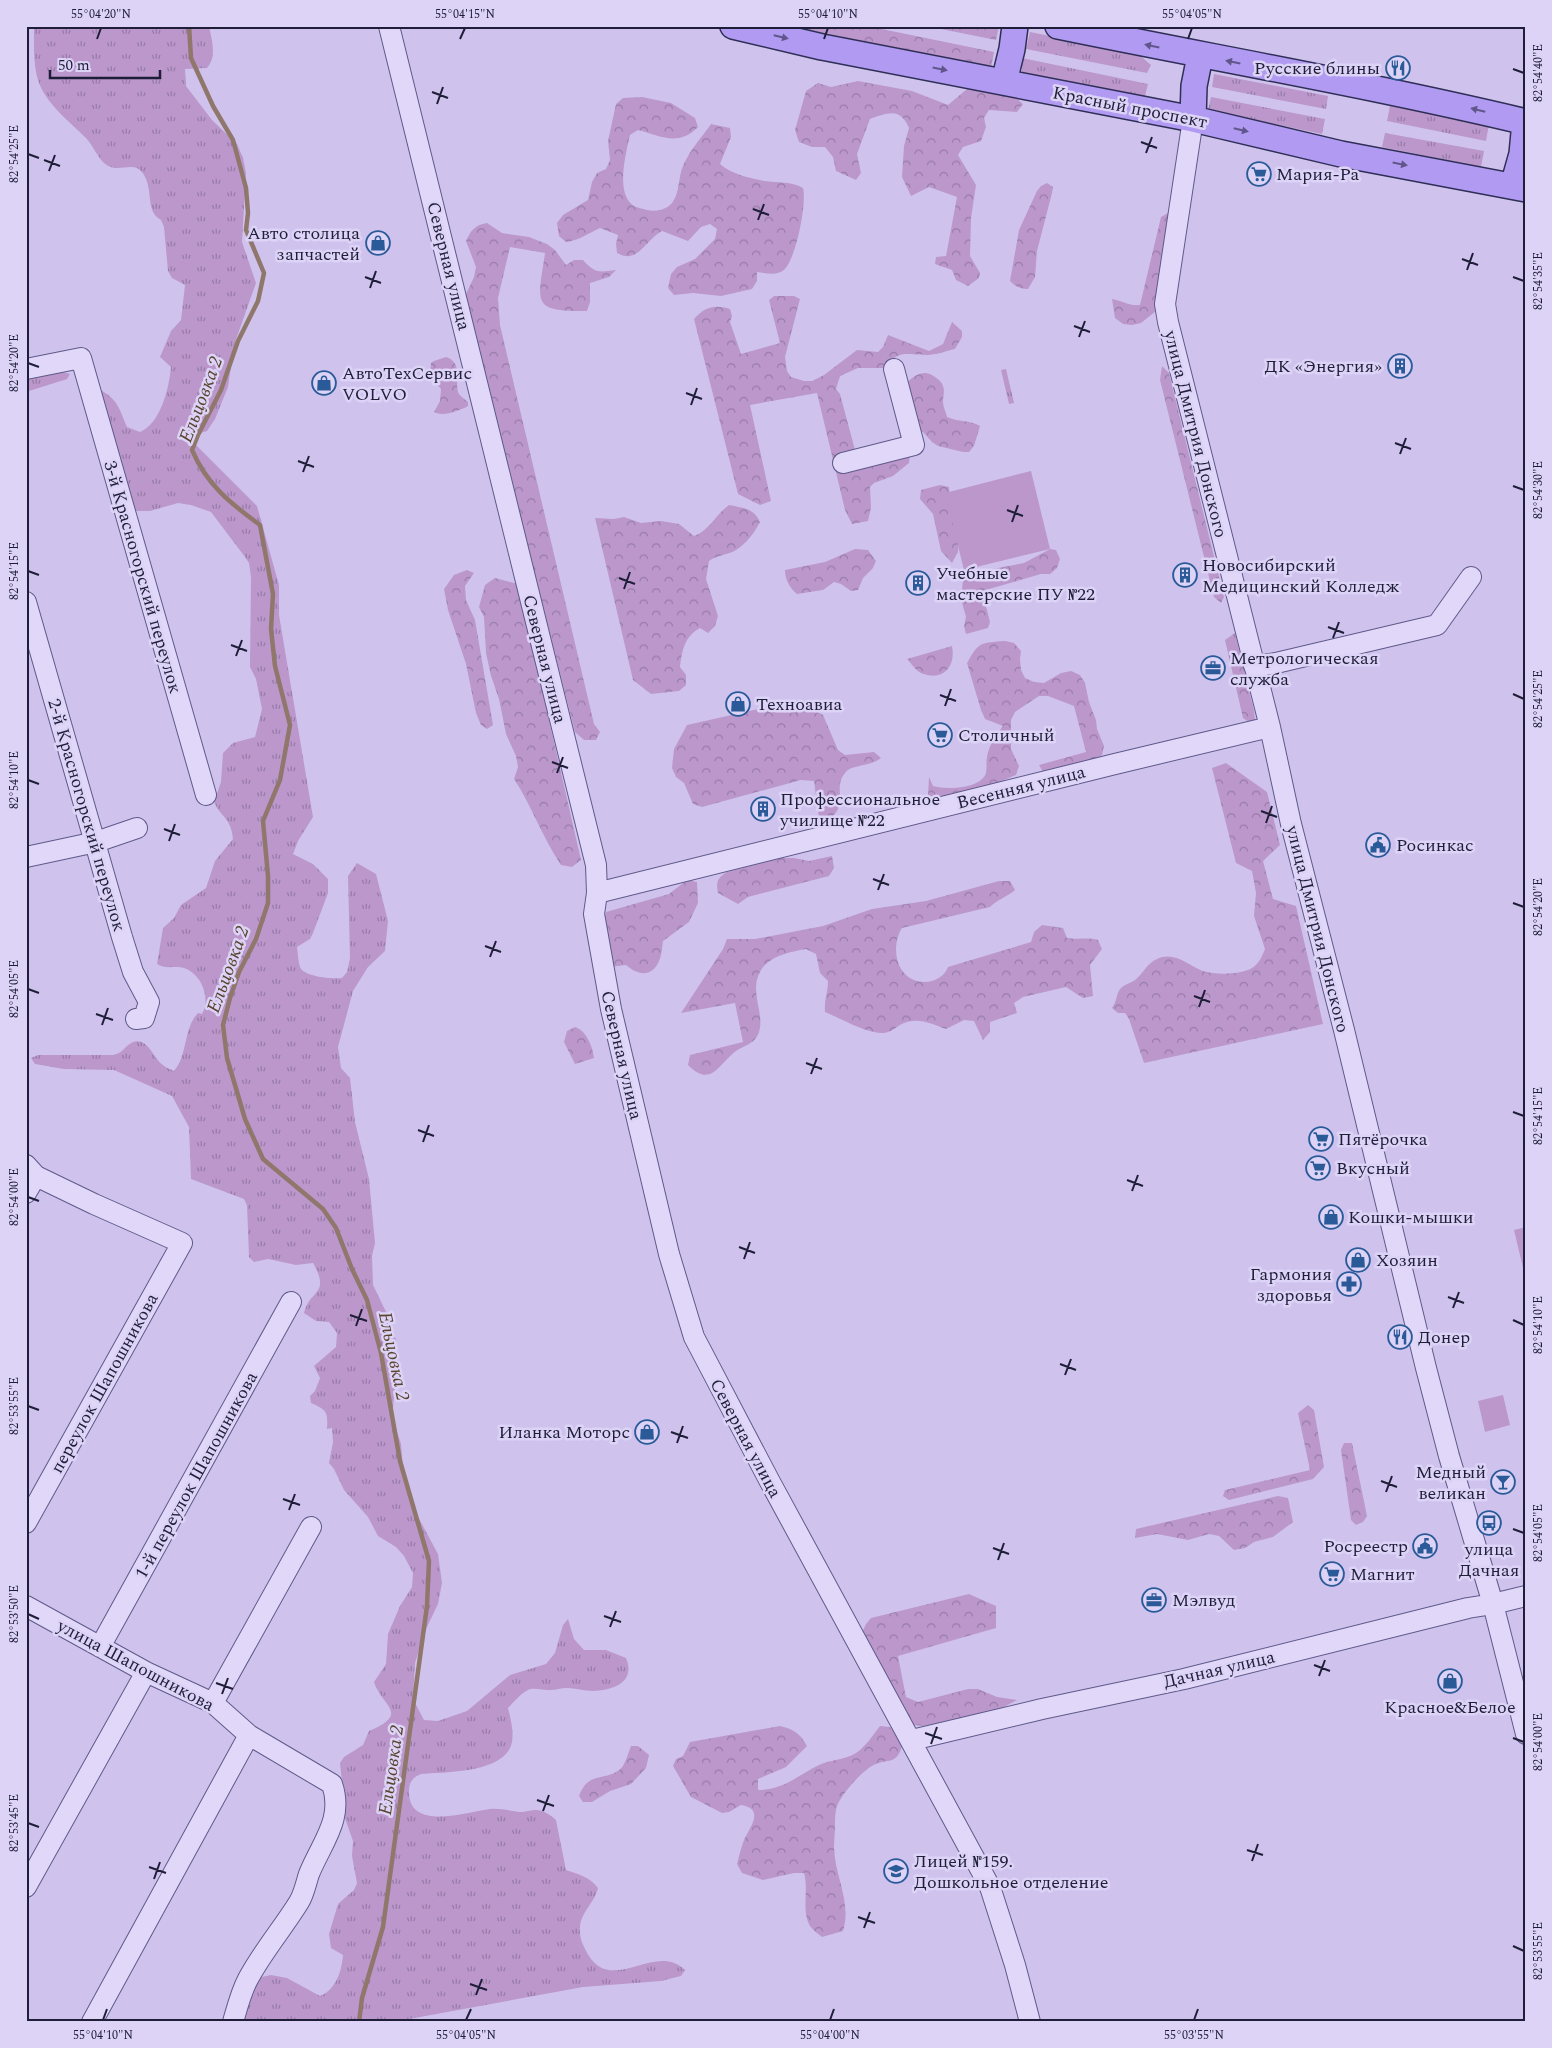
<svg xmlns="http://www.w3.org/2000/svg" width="1552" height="2048" font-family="Spectral,serif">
<defs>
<pattern id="grass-tufts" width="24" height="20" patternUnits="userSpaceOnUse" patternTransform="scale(1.25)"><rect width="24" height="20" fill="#bb97cc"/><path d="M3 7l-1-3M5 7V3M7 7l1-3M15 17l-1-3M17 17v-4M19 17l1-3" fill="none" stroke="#977ba7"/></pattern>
<pattern id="forest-crowns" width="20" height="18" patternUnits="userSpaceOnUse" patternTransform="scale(1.25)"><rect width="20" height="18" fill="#bb97cc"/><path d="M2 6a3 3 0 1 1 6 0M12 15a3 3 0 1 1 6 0" fill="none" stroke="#977ba7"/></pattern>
</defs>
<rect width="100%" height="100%" fill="#cfc3ee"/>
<path fill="url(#grass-tufts)" d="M34,26H209C212,41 217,56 207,68L185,69L186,86L212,120L237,144L243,158L246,173L242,242L256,283L234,345L228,387L215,419L207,431L188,437L257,506L279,585V615L313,817L298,841L293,854L313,864L328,879V893L313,933L310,939L297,947C298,953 298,961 300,967C304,977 332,979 342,978L347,972L350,958L348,876L357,863L376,874L388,921L385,951L368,967L353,991L338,1047L341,1068L350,1078L355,1122L369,1179L375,1243L372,1256L373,1285L389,1318L396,1340L398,1362L392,1416L401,1444L404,1481L410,1502L438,1554L442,1583L438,1604L426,1629L415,1663L413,1699L424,1720L438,1721L467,1711L510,1675L546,1664L555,1653L563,1625L568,1619L574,1639L584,1650H606L626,1658C636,1682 614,1690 593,1691C584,1691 575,1688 567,1688C561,1688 556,1690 551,1690C544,1691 535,1687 528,1690C521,1693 514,1702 508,1708C511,1720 516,1739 509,1750C495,1773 444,1772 421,1774C413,1777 409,1782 409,1791C408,1832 467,1812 490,1809C500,1808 510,1811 520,1812C525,1812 531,1810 536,1810C543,1810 551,1815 556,1820L566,1870C578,1874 590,1877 598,1888C595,1902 581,1912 580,1927C579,1938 583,1946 589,1956C613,1994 656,1941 685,1970L681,1976L661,1981L583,1987L393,2022H239L247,1980L271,1975L287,1978L320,1996C336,1990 342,1970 343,1955L331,1948L329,1934L338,1904L354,1890L357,1883L352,1856L353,1841L341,1807L343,1791L340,1763L344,1757L363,1745L369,1731C411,1713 382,1707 374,1682L386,1664L388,1634L400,1606L412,1587L413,1573L404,1556L396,1547L378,1536L368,1517L344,1490L334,1469L329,1463L333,1442L332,1428L327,1429C328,1412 327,1410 311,1403L310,1396L315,1391L320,1378L314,1366L336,1347L337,1333L329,1322L316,1321L304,1313C310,1289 331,1295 313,1263L296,1265L268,1259L254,1262L249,1257L247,1205L244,1199L191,1179L189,1127L172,1096L114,1070L64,1069L35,1064L31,1058L38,1055H113C124,1053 124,1046 133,1042C148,1037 153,1058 163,1065C166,1068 171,1069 174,1071C188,1055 183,1029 198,1013L202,1014C211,999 202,974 184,968C174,965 166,970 157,964L163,928L174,918L181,905L206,888L215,861L233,839C231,817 221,818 214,802L221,782L223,753L233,743L255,737L262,709L256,679L250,667L251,577L249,563L245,557L211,512L191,505L178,503L150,511H135L127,499L97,388C118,399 118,406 127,427L140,432C161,423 169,388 171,367L160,357L171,331L181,320L185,285L172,278L168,271L164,227L161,220C143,210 156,186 140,170C131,162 116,174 104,163C97,156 93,146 86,138C70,122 45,103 38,80C33,63 34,43 34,26Z
M1030,32L1137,53L1151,65L1147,73L1026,49Z
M1022,58L1148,84L1144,100L1022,75Z
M1214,74L1328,96L1326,109L1212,87Z
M1211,97L1325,119L1322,134L1208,110Z
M1390,106L1489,124L1486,141L1387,121Z
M1385,133L1484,151L1481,167L1382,147Z
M1006,369L1014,403L1009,404L1001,370Z
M56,370L70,374L67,379L26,392V373Z"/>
<path fill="url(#forest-crowns)" d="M789,26H867L994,52L991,68Z
M926,26H999L996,40Z
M858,81L912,91L948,105L967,89H981L1015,97L1023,104L1017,112L989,110L984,118L986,127L981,141L963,147L958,155L976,185L971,218L970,256L980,273L979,278L968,286L956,280L952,270L935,264L936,257L946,256L957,197L929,187L911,196L902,177L904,146L909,128C900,107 888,113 870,119L857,154L861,173L856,180L836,171L833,157L825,147H812L799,142L795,130L806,91L818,83L831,87Z
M642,97L671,103L695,118L698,127C678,147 661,136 638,130L630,135C626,153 614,197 636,207C639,208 644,209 647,210C656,212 666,210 672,203C680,193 678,177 683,166C689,151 702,137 711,124L730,128L731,137L720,164C731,174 750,178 764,181C778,183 791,181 803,188C807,203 796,259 784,270C777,276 765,273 757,272V281L752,289L721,296L693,293L674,295L668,288L671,274L677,267L695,259L715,239L717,229L710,224L701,227L688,241L662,231C645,240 638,265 617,253L616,244L618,235L600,228C589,233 578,241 566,242L559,236L557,223L563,215L588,200L592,182L597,173L606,169L610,160L608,141L616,104L623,98Z
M1047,183L1053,187L1052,193L1037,251L1035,277L1028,289C1020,289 1016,287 1010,281L1019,230L1037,191L1041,186Z
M1170,212L1173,220L1156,311L1141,323L1132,325L1123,324L1115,318L1112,299C1123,301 1129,306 1140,305L1161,217Z
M487,223L502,233L529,237L547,244L555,250L566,265L574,260H583C595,274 600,272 616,270L609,277L590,283V302L587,311C530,312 538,303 545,253L510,247L498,298L500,325L594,724L600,732L596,740H584L575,732L475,340L466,294L474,277L476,267L466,241C471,230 475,225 487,223Z
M774,296H794L800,299L785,357L787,371L791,377L804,381H812L824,375L857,350L878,352L883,347L888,335L929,351L943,344L952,322L962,331V337L955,349C946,351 936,355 927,355C904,355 901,349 883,368H858L840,376L836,389L840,394L855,450L901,438L895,398C903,386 919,364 935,377C939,380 942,382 943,386C945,391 943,396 943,402C943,407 946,412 947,417C958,422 970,420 980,426L974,446L969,452H963L938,446L932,442L923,432H916L912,437L909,463L893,476L874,483L870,487L871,508L868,521L852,524L845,510L817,393L750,405L771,501L760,505L738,494L694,319C704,307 715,304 730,309L732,316L730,322L741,354L780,343L769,300Z
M446,357C465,363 453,385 459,394C461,397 465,399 468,402V406C459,411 443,417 434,412L440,401L441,389L430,376L431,363L434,361Z
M1162,366L1169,373L1224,597L1221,603L1214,597L1160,380Z
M940,485L949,487L951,506L960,523L958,552L952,563L941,551L933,514L920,499L921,490Z
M729,505C743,508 754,508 760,522C755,532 746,544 736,550C728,555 717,555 709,561L706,579L718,616L715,626L708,633L700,628C684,637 682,651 680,667L686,675V685L679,691L651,694L633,680L595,518L614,519L624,517L641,523L661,521L679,524L694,536C710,530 715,515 729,505Z
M855,549L868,550L876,561L873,568L863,578L858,590L851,591L841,584L834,582L823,590L797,594C790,588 785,580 785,570L825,562Z
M1050,549L1056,550L1060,559L1057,568L1050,574H1041L982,591L990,622L988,628L966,634L964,626L966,617L961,599L963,580L966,574L1024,563Z
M467,570L474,573L465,586L466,600L475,620L493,725L487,729L481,725L476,713L466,664L448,610L444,589L454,575Z
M495,578L518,584L581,860L572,867L561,865C542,837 532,806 514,779L518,767L516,756L506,734L499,699L491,676L486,653L484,617L479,607L485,585Z
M1235,633L1254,711L1255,720L1249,722L1243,718L1225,640Z
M1005,641L1014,643L1021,651L1020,659L1021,670L1025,678L1034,682L1044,683L1061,673L1071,671L1080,675L1085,683L1089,702L1096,720L1097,729L1104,746L1102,755L1088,765L1043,772L1039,765L1086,752L1074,706L1048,696H1039L1015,712L1011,720V749L1019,766L1016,775C992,785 953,806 928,795L929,777L933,786C946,790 981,789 986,773C987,768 986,762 987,757C989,745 996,735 1003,726L985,719L981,710L967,663C979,641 981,643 1005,641Z
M952,646C956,667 943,682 921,673C916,671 911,663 907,659Z
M772,706L796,711H815L823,715L838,750L845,755L874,752L881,758C870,767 851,764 845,773C832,789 850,804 829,819L819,818L814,781L801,780L702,807L693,804L684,783L676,777L672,768L674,749L687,725Z
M1226,763L1267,792L1280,845L1263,861L1273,899L1296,906L1323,1024L1144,1063L1129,1019L1125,1013H1118L1112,1008C1117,1002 1116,993 1121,988C1125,984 1131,983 1135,980C1143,974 1147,963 1157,959C1175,951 1187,965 1203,971C1216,975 1240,975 1252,968C1259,964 1262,956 1265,949L1254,916L1256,893L1252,871L1236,863L1212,768Z
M832,856L834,868L829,876L748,897L738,904L718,893C716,882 717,878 727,872L779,858H794L809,861Z
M687,880L697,882L698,903L689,922L663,941C662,947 662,955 659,961C652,978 637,975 626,965L610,967L601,933L606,912L669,894Z
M999,881H1010L1015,890C1007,897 998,899 990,907L902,928C894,940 893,963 906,975C919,987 942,983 948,967L1031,942L1034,932L1042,925L1063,928L1067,938C1078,940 1087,937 1098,940L1102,949L1090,965L1093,996L1083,998L1066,987L1023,997L1014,1003L1017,1013L990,1022V1032L983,1040L974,1021L964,1020L946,1029C932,1024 919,1017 904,1023C897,1026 891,1033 883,1033C867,1034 840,1018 825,1012C824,1000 828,992 828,981L820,973L816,954L806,949C790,952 768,956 760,972C749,992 765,1013 759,1032C755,1044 745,1045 736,1051C718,1065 711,1088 688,1065L690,1055L743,1042L735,1003L681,1013L723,949L727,939H755L823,926L872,909L926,901Z
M575,1027C586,1030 593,1047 594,1058L575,1064L564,1042L567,1031Z
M1308,1405L1314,1410L1324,1467L1313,1479L1229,1500L1223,1496L1225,1490L1310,1470L1298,1413Z
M1344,1443H1352L1367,1516L1363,1522L1356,1525L1351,1520L1341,1450Z
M1278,1496L1288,1498L1293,1522L1273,1537L1254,1542L1245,1548L1234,1550L1219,1536L1209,1534L1188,1540L1157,1534L1135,1538L1136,1529Z
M969,1594L996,1606V1628L898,1656L906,1697L918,1702L968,1689H978L997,1697L1017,1700L998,1710L924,1726L914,1725L901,1715L861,1635L866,1624L871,1618Z
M780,1726C793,1729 800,1733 807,1746L786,1767L758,1779V1790C784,1790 798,1775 819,1765C832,1759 849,1760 860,1750C867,1744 874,1734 880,1726L890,1727L903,1743C897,1767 888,1757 872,1766C861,1772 841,1795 837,1806C835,1812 835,1819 835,1825C835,1833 834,1841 834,1848C835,1877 852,1903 843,1931L822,1937C818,1934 813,1930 810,1926C801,1910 809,1890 804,1873H794L763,1880L742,1873L737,1864C739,1856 741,1848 744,1840C749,1828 766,1809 741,1805L729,1812L722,1813L691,1797L673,1766L676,1759L683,1756L690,1742Z
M631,1746H638L649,1755L646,1768L631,1784L610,1791L592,1802H583L579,1796C588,1772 602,1781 618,1771C625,1767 628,1753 631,1746Z"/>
<path fill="#bb97cc" d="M1031,471L1050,549L964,570L945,493Z
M1526,1227V1267L1523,1268L1514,1230Z
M1503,1395L1510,1425L1485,1432L1478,1401Z"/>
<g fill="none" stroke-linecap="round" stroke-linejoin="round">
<path stroke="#8f776c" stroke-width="4.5" d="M189,26L191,58L213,106L233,140L246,188L248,213L246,230L264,273L258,301L238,341L221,390L198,435L192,450C207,485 230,503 260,525L273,594L271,629L275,666L290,725L280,780L263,821L268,876V903L256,939L239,972L230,998L223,1025L227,1058L245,1119L263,1159L323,1209L336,1228L352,1269L367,1300L381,1353L400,1461L429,1561L427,1606L383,1927L362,1998L359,2022"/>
<g stroke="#5e5a89" stroke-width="22">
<path id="minor" d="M389,26L596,865L597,893L594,914L611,1009L669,1254L694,1337L769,1480L990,1887L1015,1965L1030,2022
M1193,119L1165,304L1168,322L1270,727L1291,824L1344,1030L1426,1368L1449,1456L1493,1604L1526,1734
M26,369L81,358L206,795
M843,463L914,445L894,369
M26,602L122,937L133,972L149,1002L144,1018L136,1019
M1254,666L1276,663L1437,625L1471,577
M26,857L96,842L137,828
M597,893L1115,764L1270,727
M26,1165L36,1176L94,1204L182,1243L26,1523
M26,1193L36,1176
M26,1606L146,1672L213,1703L249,1735L332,1784C344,1819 322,1842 309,1874C306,1883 304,1894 299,1902C283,1928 263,1951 248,1979C241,1992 237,2008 233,2022
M100,1647L291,1302
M213,1703L311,1527
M912,1740L1042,1709L1184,1679L1468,1608L1493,1604L1526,1596
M26,1887L146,1672
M92,2022L249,1735"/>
</g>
<g stroke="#2f2e56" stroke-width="28">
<path id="major" d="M733,26L822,47L1193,119L1341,154L1526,189
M1058,26C1214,58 1371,85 1526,122
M1004,82L1012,49L1015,26
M1193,119L1194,86L1200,56
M1513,186L1522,154L1525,122"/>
</g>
<use href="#minor" stroke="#e0d7f9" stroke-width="20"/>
<use href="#major" stroke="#b19bf2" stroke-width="25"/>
</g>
<defs><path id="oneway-solid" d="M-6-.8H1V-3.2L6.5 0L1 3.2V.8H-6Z" transform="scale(1.25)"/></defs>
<g fill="#61568c">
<use href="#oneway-solid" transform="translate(781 37) rotate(13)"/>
<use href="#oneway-solid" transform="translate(1152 46) rotate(-168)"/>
<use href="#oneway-solid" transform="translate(1233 62) rotate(-169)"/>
<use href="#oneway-solid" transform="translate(940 69) rotate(11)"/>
<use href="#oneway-solid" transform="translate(1478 110) rotate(-166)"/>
<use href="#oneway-solid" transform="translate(1241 130) rotate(13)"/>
<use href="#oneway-solid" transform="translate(1400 164) rotate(11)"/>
</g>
<path fill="none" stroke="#1f1e38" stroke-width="2" d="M97,39L101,28M460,39L465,28M824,39L828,28M1188,39L1192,28M1513,69L1524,73M432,92L448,98M437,104L443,87M1141,142L1157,148M1146,153L1152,137M28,154L39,158M44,160L60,166M49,171L55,155M753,209L769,215M758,220L764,204M1462,259L1478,265M1467,270L1473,253M365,277L381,283M1513,277L1524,281M370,288L376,271M1074,326L1090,332M1079,337L1085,321M28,363L39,367M686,393L702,399M691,405L697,388M1395,443L1411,449M1400,454L1406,438M298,461L314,467M303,472L309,456M1513,486L1524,490M1007,510L1023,516M1012,522L1018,505M28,571L39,575M619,578L635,584M624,589L630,572M1328,627L1344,633M1333,638L1339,622M231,645L247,651M236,656L242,640M1513,694L1524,699M940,695L956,701M945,706L951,689M552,762L568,768M557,773L563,757M28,780L39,784M1261,811L1277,817M1266,823L1272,806M164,829L180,835M169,841L175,824M873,879L889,885M878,890L884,874M1513,903L1524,907M485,946L501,952M490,957L496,941M28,989L39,993M1194,996L1210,1002M1199,1007L1205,990M96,1014L113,1020M102,1025L108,1008M806,1063L822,1069M811,1074L817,1058M1513,1112L1524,1116M418,1130L434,1136M423,1142L429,1125M1127,1180L1143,1186M1132,1191L1138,1175M28,1197L39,1201M739,1247L755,1253M744,1259L750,1242M1448,1297L1464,1303M1453,1308L1459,1292M350,1315L367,1321M1513,1320L1524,1325M356,1326L362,1309M1060,1364L1076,1370M1065,1375L1071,1359M28,1406L39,1410M671,1432L688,1438M677,1443L683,1426M1381,1481L1397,1487M1386,1492L1392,1476M283,1499L300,1505M289,1510L295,1494M1513,1529L1524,1533M993,1548L1009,1554M998,1560L1004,1543M28,1614L39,1619M604,1616L621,1622M610,1627L616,1611M1314,1665L1330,1671M1319,1676L1325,1660M216,1683L233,1689M222,1694L228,1678M925,1733L942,1739M1513,1738L1524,1742M931,1744L937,1727M537,1800L554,1806M543,1811L549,1795M28,1823L39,1827M1247,1850L1263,1855M1252,1861L1258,1844M149,1867L166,1873M154,1879L160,1862M858,1917L875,1923M864,1928L870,1912M1513,1946L1524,1951M470,1984L487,1990M476,1995L482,1979M103,2020L107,2009M466,2020L471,2009M830,2020L834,2009M1194,2020L1198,2009"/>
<defs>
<g id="restaurant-ring" transform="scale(1.25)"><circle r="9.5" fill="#dcd3f6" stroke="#2a5a98" stroke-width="1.5"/><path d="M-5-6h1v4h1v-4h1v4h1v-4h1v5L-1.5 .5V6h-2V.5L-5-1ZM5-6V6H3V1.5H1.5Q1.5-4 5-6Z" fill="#2a5a98"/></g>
<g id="supermarket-ring" transform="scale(1.25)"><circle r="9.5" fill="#dcd3f6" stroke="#2a5a98" stroke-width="1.5"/><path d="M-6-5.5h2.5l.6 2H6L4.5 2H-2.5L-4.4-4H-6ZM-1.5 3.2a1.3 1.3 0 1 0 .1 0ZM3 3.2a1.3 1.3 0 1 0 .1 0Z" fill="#2a5a98"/></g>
<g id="shop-ring" transform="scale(1.25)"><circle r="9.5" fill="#dcd3f6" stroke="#2a5a98" stroke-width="1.5"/><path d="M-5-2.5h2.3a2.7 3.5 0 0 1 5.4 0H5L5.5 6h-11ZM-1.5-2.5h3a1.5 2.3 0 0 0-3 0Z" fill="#2a5a98"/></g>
<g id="building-ring" transform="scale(1.25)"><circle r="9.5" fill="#dcd3f6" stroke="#2a5a98" stroke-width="1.5"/><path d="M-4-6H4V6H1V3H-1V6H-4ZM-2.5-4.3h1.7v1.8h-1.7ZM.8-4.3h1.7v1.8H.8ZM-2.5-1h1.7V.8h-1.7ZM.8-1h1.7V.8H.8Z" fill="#2a5a98"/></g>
<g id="office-ring" transform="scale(1.25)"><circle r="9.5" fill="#dcd3f6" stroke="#2a5a98" stroke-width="1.5"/><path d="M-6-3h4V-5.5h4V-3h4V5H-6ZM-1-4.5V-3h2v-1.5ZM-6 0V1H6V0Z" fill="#2a5a98"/></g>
<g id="civic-ring" transform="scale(1.25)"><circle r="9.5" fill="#dcd3f6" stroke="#2a5a98" stroke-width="1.5"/><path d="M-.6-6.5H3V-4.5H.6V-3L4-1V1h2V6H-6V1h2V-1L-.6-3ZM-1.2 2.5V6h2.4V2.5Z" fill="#2a5a98"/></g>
<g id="pharmacy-ring" transform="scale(1.25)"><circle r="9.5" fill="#dcd3f6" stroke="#2a5a98" stroke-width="1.5"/><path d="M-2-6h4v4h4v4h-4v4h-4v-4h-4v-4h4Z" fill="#2a5a98"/></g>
<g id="bar-ring" transform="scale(1.25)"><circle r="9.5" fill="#dcd3f6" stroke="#2a5a98" stroke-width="1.5"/><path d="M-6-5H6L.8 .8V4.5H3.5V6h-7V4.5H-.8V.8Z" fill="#2a5a98"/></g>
<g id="bus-ring" transform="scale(1.25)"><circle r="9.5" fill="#dcd3f6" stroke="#2a5a98" stroke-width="1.5"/><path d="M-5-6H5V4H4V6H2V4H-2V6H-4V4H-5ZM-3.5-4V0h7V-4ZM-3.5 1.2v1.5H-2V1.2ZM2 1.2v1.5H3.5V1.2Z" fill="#2a5a98"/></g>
<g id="school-ring" transform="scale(1.25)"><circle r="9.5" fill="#dcd3f6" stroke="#2a5a98" stroke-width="1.5"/><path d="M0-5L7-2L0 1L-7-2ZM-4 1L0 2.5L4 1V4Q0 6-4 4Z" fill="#2a5a98"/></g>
</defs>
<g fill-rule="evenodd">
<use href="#restaurant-ring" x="1398" y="68"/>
<use href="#supermarket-ring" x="1259" y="174"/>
<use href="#shop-ring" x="378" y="243"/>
<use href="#building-ring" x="1400" y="366"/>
<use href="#shop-ring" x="324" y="383"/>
<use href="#building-ring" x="1185" y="575"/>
<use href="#building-ring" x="918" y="583"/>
<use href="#office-ring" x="1213" y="668"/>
<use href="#shop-ring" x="738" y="704"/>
<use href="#supermarket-ring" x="940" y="735"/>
<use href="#building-ring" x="763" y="809"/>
<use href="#civic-ring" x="1378" y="845"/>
<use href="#supermarket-ring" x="1321" y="1139"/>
<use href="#supermarket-ring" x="1318" y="1168"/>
<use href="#shop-ring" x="1331" y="1217"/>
<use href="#shop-ring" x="1358" y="1260"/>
<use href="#pharmacy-ring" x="1349" y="1284"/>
<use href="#restaurant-ring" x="1400" y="1337"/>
<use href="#shop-ring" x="647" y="1432"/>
<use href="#bar-ring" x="1503" y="1482"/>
<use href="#bus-ring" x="1489" y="1523"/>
<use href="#civic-ring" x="1425" y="1546"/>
<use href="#supermarket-ring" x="1332" y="1574"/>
<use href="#office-ring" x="1154" y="1600"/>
<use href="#shop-ring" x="1450" y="1681"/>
<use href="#school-ring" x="896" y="1871"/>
</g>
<g text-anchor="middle" stroke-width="5" stroke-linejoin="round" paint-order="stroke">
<g font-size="18" fill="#1f1e38" stroke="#dcd3f6" text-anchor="start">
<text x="1380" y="74" text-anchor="end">Русские блины</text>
<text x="1276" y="180">Мария-Ра</text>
<text x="360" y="239" text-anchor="end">Авто столица<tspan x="360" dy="21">запчастей</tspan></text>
<text x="1382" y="372" text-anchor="end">ДК «Энергия»</text>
<text x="342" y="379">АвтоТехСервис<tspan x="342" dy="21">VOLVO</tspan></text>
<text x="1202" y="571">Новосибирский<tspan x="1202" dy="21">Медицинский Колледж</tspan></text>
<text x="936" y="579">Учебные<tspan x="936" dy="21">мастерские ПУ №22</tspan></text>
<text x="1230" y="664">Метрологическая<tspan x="1230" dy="21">служба</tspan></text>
<text x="756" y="710">Техноавиа</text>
<text x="958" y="741">Столичный</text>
<text x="780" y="805">Профессиональное<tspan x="780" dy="21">училище №22</tspan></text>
<text x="1396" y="851">Росинкас</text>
<text x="1338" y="1145">Пятёрочка</text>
<text x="1336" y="1174">Вкусный</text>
<text x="1348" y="1223">Кошки-мышки</text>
<text x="1376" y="1266">Хозяин</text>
<text x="1332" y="1280" text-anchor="end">Гармония<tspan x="1332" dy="21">здоровья</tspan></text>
<text x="1418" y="1343">Донер</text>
<text x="630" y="1438" text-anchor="end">Иланка Моторс</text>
<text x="1486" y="1478" text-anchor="end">Медный<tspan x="1486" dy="21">великан</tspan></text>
<text x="1408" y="1552" text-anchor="end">Росреестр</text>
<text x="1489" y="1555" text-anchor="middle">улица<tspan x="1489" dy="21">Дачная</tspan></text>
<text x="1350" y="1580">Магнит</text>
<text x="1172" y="1606">Мэлвуд</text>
<text x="1450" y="1713" text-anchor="middle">Красное&amp;Белое</text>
<text x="914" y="1867">Лицей №159.<tspan x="914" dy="21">Дошкольное отделение</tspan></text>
</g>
<g font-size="18" fill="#1f1e38" stroke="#dcd3f6">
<text transform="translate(1130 107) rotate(11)" y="6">Красный проспект</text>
<text transform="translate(449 266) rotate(76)" y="6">Северная улица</text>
<text transform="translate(1196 434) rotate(76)" y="6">улица Дмитрия Донского</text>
<text transform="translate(143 577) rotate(74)" y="6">3-й Красногорский переулок</text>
<text transform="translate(545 659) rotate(76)" y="6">Северная улица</text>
<text transform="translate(1021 787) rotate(-14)" y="6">Весенняя улица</text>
<text transform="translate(87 815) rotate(74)" y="6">2-й Красногорский переулок</text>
<text transform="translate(1318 929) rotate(76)" y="6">улица Дмитрия Донского</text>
<text transform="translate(622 1055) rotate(77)" y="6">Северная улица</text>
<text transform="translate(104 1383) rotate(-61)" y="6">переулок Шапошникова</text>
<text transform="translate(746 1438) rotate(62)" y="6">Северная улица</text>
<text transform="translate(196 1475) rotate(-61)" y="6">1-й переулок Шапошникова</text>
<text transform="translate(136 1665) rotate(28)" y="6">улица Шапошникова</text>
<text transform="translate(1219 1669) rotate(-13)" y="6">Дачная улица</text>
</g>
<g font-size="19" font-style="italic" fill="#58432d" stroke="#dcd3f6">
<text transform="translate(200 399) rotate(-69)" y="7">Ельцовка 2</text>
<text transform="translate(227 969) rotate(-70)" y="7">Ельцовка 2</text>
<text transform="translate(395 1356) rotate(78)" y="7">Ельцовка 2</text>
<text transform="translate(390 1770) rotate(-82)" y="7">Ельцовка 2</text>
</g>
</g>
<rect width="1552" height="2048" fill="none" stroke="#dcd3f6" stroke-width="55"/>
<path d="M50 70v8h110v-8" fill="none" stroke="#1f1e38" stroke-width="2.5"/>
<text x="58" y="70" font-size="15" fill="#1f1e38" stroke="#dcd3f6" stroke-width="4" paint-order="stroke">50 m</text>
<rect x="28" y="28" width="1496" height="1992" fill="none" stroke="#1f1e38" stroke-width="2"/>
<g font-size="12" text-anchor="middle" fill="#1f1e38">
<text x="101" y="18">55°04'20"N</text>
<text x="465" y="18">55°04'15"N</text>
<text x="828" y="18">55°04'10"N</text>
<text x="1192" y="18">55°04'05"N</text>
<text transform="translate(1538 73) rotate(-90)" y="4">82°54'40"E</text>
<text transform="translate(14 154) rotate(-90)" y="4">82°54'25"E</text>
<text transform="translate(1538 281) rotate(-90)" y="4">82°54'35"E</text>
<text transform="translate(14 363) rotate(-90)" y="4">82°54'20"E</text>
<text transform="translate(1538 490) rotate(-90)" y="4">82°54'30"E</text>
<text transform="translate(14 571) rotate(-90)" y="4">82°54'15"E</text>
<text transform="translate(1538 699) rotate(-90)" y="4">82°54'25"E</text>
<text transform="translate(14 780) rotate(-90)" y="4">82°54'10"E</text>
<text transform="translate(1538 907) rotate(-90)" y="4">82°54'20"E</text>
<text transform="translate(14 989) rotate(-90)" y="4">82°54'05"E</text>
<text transform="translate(1538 1116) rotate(-90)" y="4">82°54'15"E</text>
<text transform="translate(14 1197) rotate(-90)" y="4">82°54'00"E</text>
<text transform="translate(1538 1325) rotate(-90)" y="4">82°54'10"E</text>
<text transform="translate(14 1406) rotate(-90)" y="4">82°53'55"E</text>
<text transform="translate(1538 1533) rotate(-90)" y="4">82°54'05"E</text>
<text transform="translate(14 1614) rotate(-90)" y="4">82°53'50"E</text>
<text transform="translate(1538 1742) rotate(-90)" y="4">82°54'00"E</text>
<text transform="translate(14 1823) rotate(-90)" y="4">82°53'45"E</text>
<text transform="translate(1538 1951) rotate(-90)" y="4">82°53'55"E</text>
<text x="103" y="2039">55°04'10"N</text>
<text x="466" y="2039">55°04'05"N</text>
<text x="830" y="2039">55°04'00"N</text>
<text x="1194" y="2039">55°03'55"N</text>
</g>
</svg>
